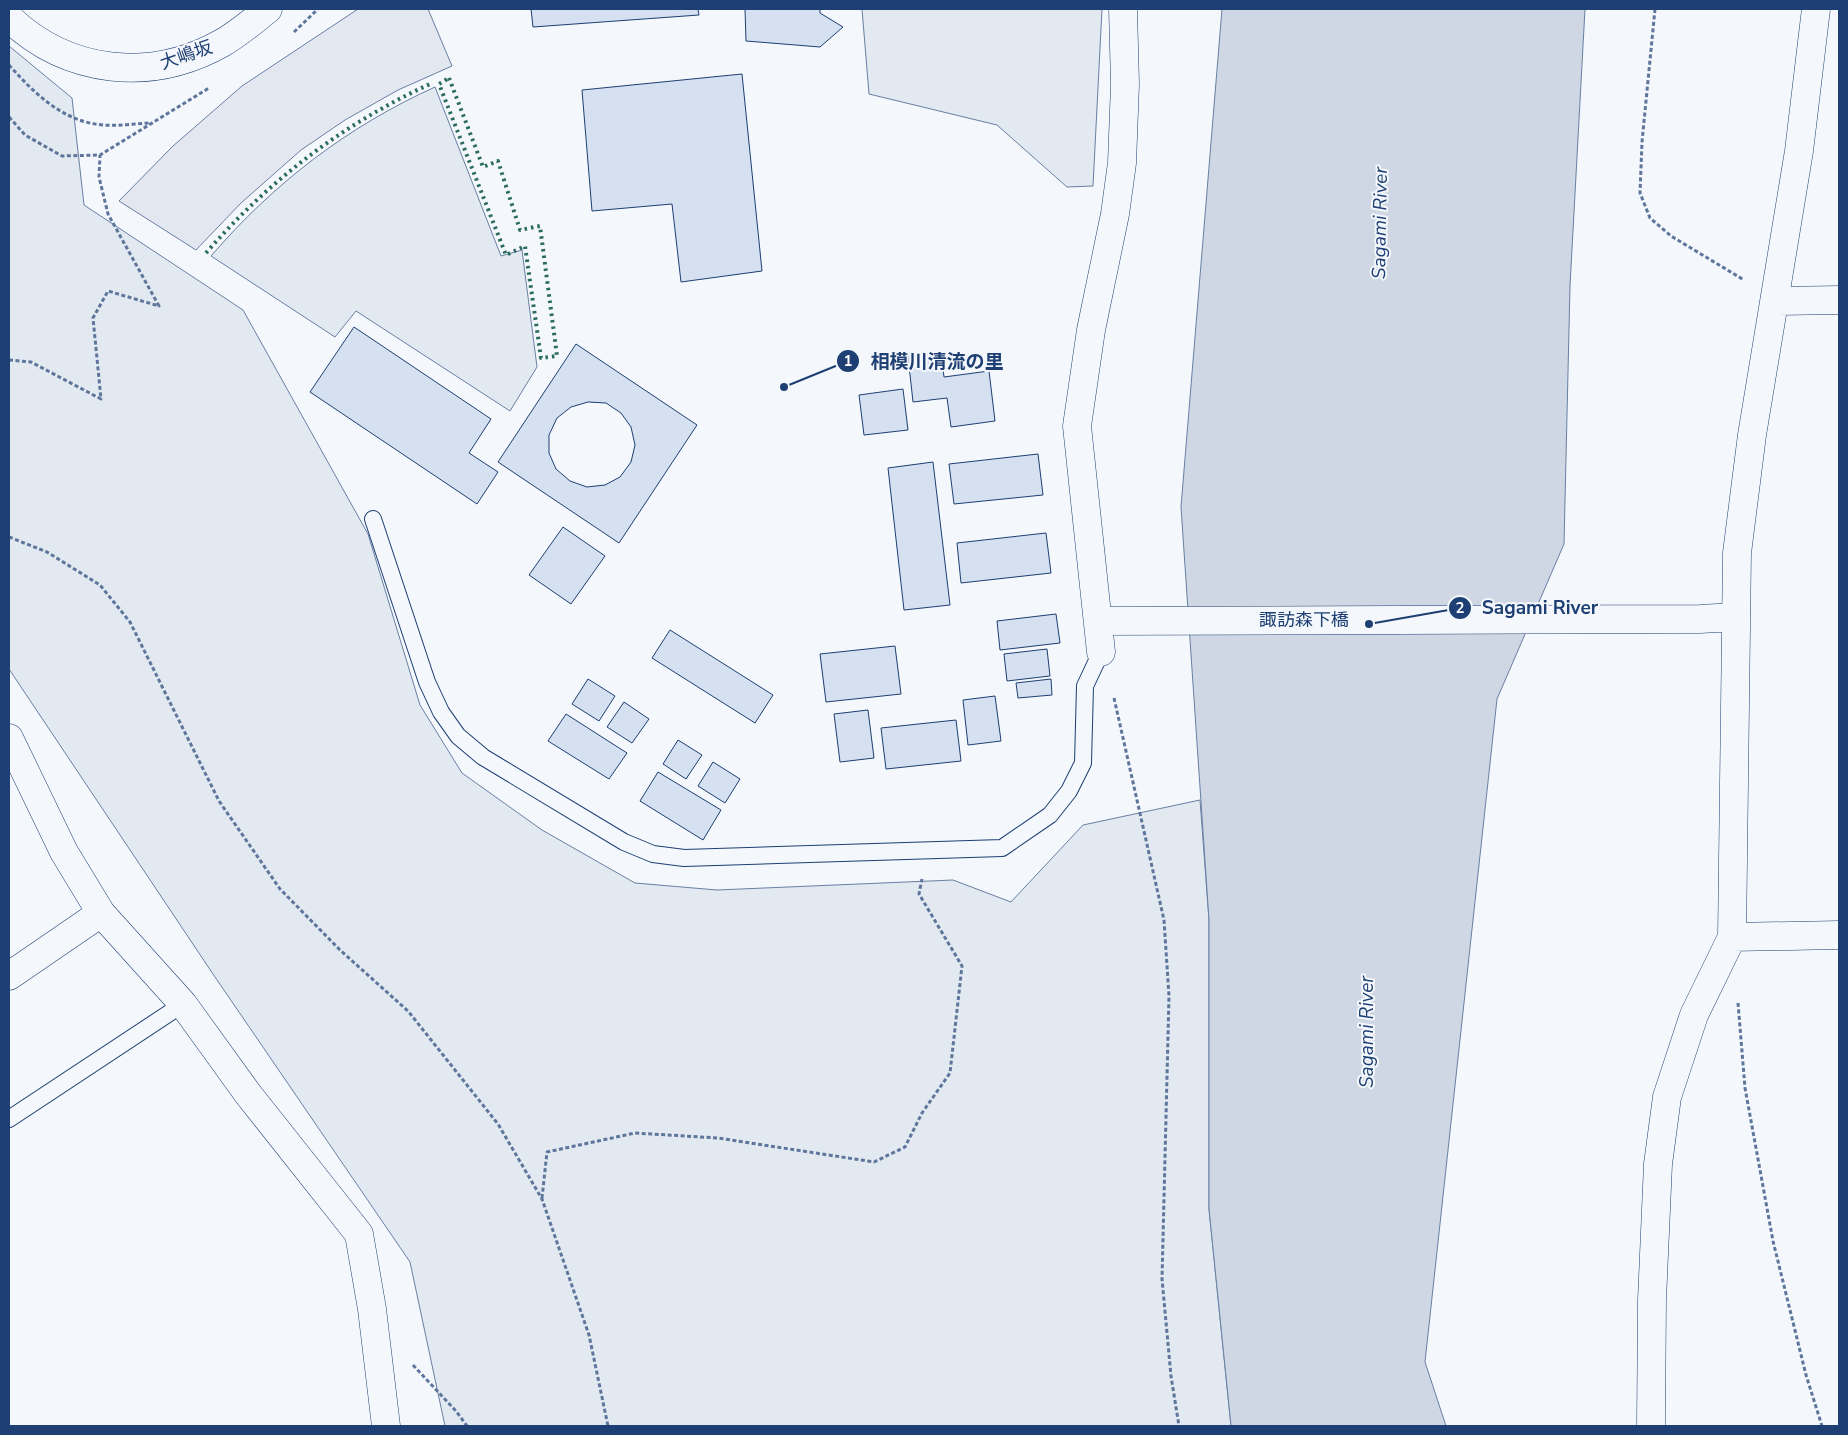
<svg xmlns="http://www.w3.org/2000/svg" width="1848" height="1435" font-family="'Nunito Sans','Noto Sans JP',sans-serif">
<rect width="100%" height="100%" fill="#f4f7fb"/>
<path fill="#e3e9f0" stroke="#687fa3" d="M862,9H1102L1093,186L1067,187L997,125L869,94Z
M9,46L72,98L84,205L243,310L368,534L420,705L462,773L542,830L635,883L717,890L953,880L1011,902L1083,825L1200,800L1209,920V1209L1231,1426H445L410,1262L215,977L9,669Z
M435,87L501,256L522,250L537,367L510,411L356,311L335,337L211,256C274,183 347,127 435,87Z"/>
<path fill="#e3e8f0" stroke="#687fa3" d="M358,9H428L452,66L398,90L345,120L301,150L241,203L196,250L119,201L173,146L242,86Z"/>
<path fill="#cfd7e4" stroke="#687fa3" d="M1222,9H1585L1570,286L1564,544L1497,699L1425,1362L1446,1426H1231L1209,1209V920L1181,507Z"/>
<path fill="#d5e0f0" stroke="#1d3f73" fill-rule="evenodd" d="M531,9H698L699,15L533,27Z
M745,9H820V13L843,27L820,47L746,41Z
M742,74L762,271L681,282L672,204L592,211L582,90Z
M354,327L491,419L469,453L498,472L477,504L310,392Z
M576,344L697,425L619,543L498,462ZM588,402L606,403L621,413L631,427L635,445L631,462L620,477L605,485L587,487L570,481L556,469L549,453V435L557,418L571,407Z
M941,352L944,377L989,371L995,421L951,427L947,398L913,402L908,356Z
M903,389L908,430L864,435L859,395Z
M1038,454L1043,495L954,504L949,464Z
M933,462L950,605L904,610L888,468Z
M563,527L605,556L571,604L529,575Z
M1046,533L1051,573L961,583L957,543Z
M1056,614L1060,643L1000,650L997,621Z
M670,630L773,695L755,723L652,658Z
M895,646L901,694L826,702L820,654Z
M1047,649L1050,676L1007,681L1004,654Z
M588,679L615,696L599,721L572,704Z
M1051,679L1052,695L1018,698L1016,683Z
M995,696L1001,741L968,745L963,700Z
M624,702L649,719L632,743L607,727Z
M868,710L874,758L840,762L834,714Z
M566,714L627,753L609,779L548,741Z
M956,720L961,761L886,769L881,728Z
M678,740L702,755L686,779L663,764Z
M713,762L740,779L725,803L698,786Z
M658,772L721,810L703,840L640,801Z"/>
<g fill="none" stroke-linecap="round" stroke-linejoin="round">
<g stroke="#1d3f73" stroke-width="18">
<path id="lane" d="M373,519L427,682L441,712L458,736L483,757L624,842L653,854L684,858L1002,848L1050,815L1069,791L1083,763L1085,686L1101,652
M9,1119L183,1004"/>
</g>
<g stroke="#1d3f73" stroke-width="29">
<path id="street" d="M1776,301L1839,300
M1099,621L1700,619L1735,617
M1101,652L1077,426L1091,330L1115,214L1122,163L1125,84L1123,9
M9,738L64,852L101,913L183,1004L248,1094L359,1234L372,1309L386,1426
M1732,937L1839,935
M9,976L101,913
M1651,1426L1652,1300L1658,1164L1667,1097L1694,1015L1732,937L1737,553L1752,435L1799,151L1816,9"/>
</g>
<g stroke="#1d3f73" stroke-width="29">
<path id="secondary" d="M9,18C68,74 151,83 222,43C238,34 253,21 268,9"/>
</g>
<path stroke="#5e769c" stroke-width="3" stroke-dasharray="4 2.5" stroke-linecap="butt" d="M1655,9L1642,142L1640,193L1650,218L1671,236L1744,280
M294,32L318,9
M9,65C34,93 63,122 103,125C118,126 134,124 149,123
M9,117L25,135L62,156L100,155L209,88
M9,360L31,362L101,399L93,318L108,291L159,306L108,214L99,177L100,155
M9,537L47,552L100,585L130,622L219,801L280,889L340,950L408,1011L498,1124L542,1199L589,1335L608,1426
M1114,698L1164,920L1169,996L1162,1279L1171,1376L1179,1426
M1738,1003L1745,1088L1773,1241L1806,1375L1822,1426
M542,1198L547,1152L635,1133L718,1138L874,1162L905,1147L922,1113L950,1073L962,966L919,894L922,879
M413,1365L456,1411L467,1426"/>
<use href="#lane" stroke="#f4f7fb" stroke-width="16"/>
<use href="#street" stroke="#f4f7fb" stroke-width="28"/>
<use href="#secondary" stroke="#f4f7fb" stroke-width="28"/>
<path stroke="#2c6c60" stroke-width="4" stroke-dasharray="2.5 4" stroke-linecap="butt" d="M449,78L483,167L498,161L520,230L540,226L557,356L541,358L525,246L506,255L439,84Z
M206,253C269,180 343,124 430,84"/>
</g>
<g text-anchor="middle" stroke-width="4" stroke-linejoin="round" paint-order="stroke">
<g font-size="18" fill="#1d3f73" stroke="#f4f7fb">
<text transform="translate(186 55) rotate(-19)" y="6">大嶋坂</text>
<text x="1304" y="626">諏訪森下橋</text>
</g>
<g font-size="19" font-style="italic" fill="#1d3f73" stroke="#f4f7fb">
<text transform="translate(1379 223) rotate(-89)" y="7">Sagami River</text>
<text transform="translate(1366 1032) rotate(-90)" y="7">Sagami River</text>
</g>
</g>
<path fill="none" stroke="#1d3f73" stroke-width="2" d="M784 387L848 361M1369 624L1460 608"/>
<g fill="#1d3f73" stroke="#f4f7fb" stroke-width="2">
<circle cx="784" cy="387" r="5"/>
<circle cx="1369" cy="624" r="5"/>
<circle cx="848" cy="361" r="12"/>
<circle cx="1460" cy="608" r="12"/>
</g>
<g font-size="15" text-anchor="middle" font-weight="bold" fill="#fff">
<text x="848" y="366">1</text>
<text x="1460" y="613">2</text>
</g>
<g font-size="19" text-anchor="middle" font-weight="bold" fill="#1d3f73" stroke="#f4f7fb" stroke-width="4" stroke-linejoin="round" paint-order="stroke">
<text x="937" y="368">相模川清流の里</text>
<text x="1540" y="614">Sagami River</text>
</g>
<rect width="1848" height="1435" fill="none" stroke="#1d3f73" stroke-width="20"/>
</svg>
